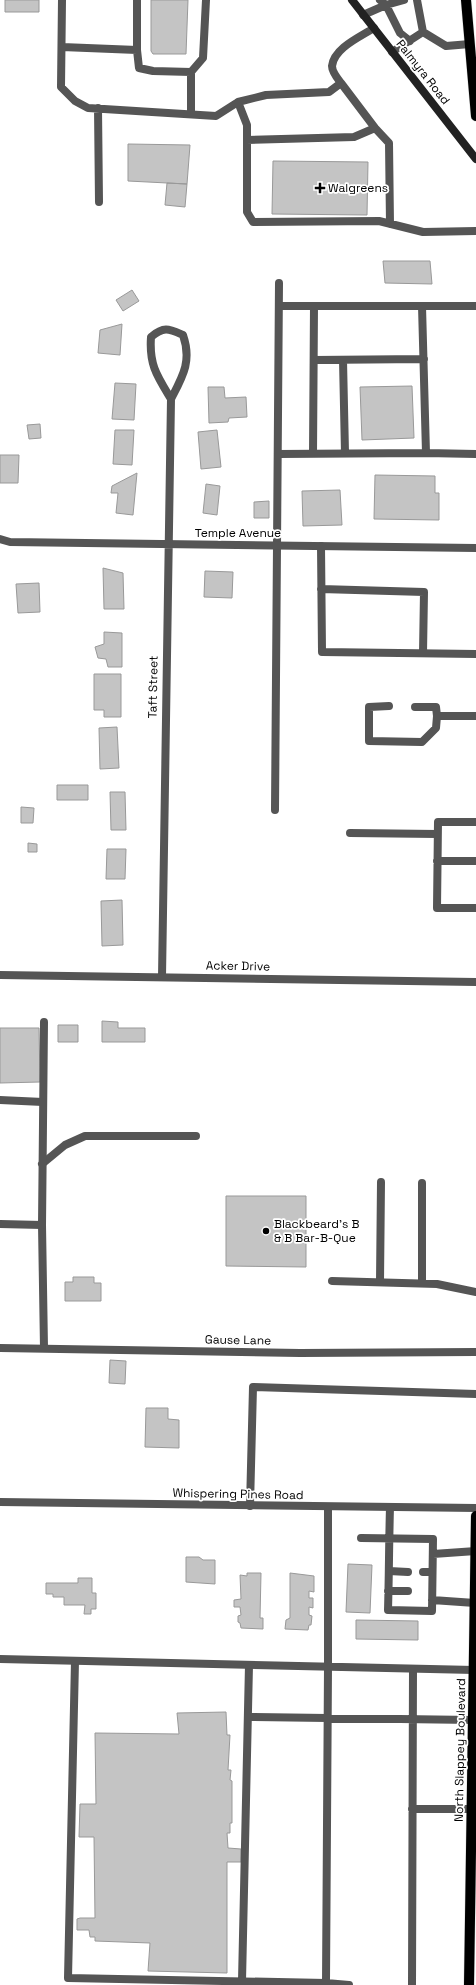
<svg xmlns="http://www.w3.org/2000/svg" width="476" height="1985" font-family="'Space Grotesk',sans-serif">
<rect width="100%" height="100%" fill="#fff"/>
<path fill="#c4c4c4" stroke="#999" d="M5,0H39V12H5Z
M151,0H188L186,54H153L151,51Z
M128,144L190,145L187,184L128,181Z
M273,161L368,162L367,215L272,214Z
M167,183L187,184L185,207L165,205Z
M383,261H430L432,284L385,283Z
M132,290L139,301L123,311L116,300Z
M122,324L120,355L98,353L100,330Z
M115,383L136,384L134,420L112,419Z
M412,386L414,438L362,440L360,387Z
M208,387H224L225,398L246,397L247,417L229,418L228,422L209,423Z
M40,424L41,438L29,439L27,425Z
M115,430H134L132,465L113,464Z
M217,430L221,467L201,469L198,432Z
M0,455H19L18,483H0Z
M137,473L133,515L116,513L118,493H111L112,486Z
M375,475L435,476V493H439V520L374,519Z
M206,484L220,486L217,515L203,513Z
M340,490L342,525L303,526L302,491Z
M269,501V518H254V502Z
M103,568L123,573L124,609H104Z
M205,571L233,572L232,598L204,597Z
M39,583L40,612L18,613L16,584Z
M104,632L122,633V667H108L106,659L98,658L95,647L104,644Z
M94,674H121V717H104V710H94Z
M117,727L119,768L100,769L99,728Z
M57,785H88V800H57Z
M110,792H125L126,830H111Z
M21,807L34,808L33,823H21Z
M28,843L37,844V852H28Z
M107,849H126L125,879H106Z
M122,900L123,945L102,946L101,901Z
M102,1021L118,1022V1028H145V1042H102Z
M58,1025H78V1042H58Z
M0,1028H39L40,1082L0,1083Z
M226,1196H306V1267L226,1266Z
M73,1277H94V1283H101V1301H65V1282H73Z
M110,1360L126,1361L125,1384L109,1383Z
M146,1408H168V1419L179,1420V1448L145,1447Z
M186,1557H199L203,1560H215V1584L186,1582Z
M348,1564L372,1565L370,1613L346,1612Z
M247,1573H261L260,1618H263V1629L241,1628L240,1623L238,1622V1616L241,1615L240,1607H234V1600L241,1599L240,1575L247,1576Z
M290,1573L314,1576V1592L309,1591V1598H313V1608L309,1607V1615L312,1616L311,1625H309L308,1630L285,1629L286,1620L290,1618Z
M78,1578H92V1593H96V1609H91V1614H84L85,1605H64V1597H53V1594H46V1583H78Z
M356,1620L418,1621V1640L356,1639Z
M226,1712L227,1735H230L228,1770H231L230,1780L232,1781V1823H230V1833H227L228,1848L241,1849V1862H227V1973L148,1971L150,1943L95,1941V1937H90L89,1930H77V1919L80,1918H95L94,1837H79L80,1804H96L95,1733L179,1734L177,1713Z"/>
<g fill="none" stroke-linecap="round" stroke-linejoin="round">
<g stroke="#dbdbdb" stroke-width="11">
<path id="primary" d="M466,0L476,116
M469,1985L476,1516"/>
</g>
<path stroke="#555" stroke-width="8" d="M62,0L61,87L75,101L88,108L216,116L238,102L266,95L329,92L341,83C337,78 332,72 332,66C334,48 360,37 374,28
M137,0V50L139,68L153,71L191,72
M380,0L386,5L404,0
M417,0L423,32L446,46L470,44
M363,15L386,5L400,33L410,41
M62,47L137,50
M392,52L423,32
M341,83L375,128L389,143L390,224
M238,102L247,125V212L253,222L379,221L423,232L476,231
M98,108L99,202
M191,114V72L203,58L206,0
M247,140L354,137L375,128
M279,306H476
M314,360L424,359
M343,360L345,453
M426,453L476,454
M278,454L426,453L422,306
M313,454L314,306
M321,546L322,652L476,654
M321,589L424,592L423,653
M389,706L369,707V741L422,742L436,728L437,716H476
M415,707H436L437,716
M275,810L279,283
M476,822H438L437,908H476
M350,833L437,834
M437,861H476
M0,1100L43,1102
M42,1164L65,1145L85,1136H196
M422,1183V1283
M42,1225L44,1348
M332,1281L437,1284L476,1292
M380,1282L381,1182
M250,1506L253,1387L476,1394
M361,1538L433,1539L432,1611L388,1610C389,1576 389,1542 390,1507
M433,1554L476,1551
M389,1571L408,1572
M423,1572H432
M388,1591H408
M432,1600L475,1603
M75,1661L68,1978L326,1983L328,1667
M248,1717L473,1720
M412,1809H472
M242,1981L249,1665
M326,1983L349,1985
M412,1985L413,1669"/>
<path stroke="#555" stroke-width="8" d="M0,539L10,542L476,548
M0,975L476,982
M162,977L171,399C183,376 192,361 183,335C169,329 164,326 151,337C149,365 157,376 171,399
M0,1224L42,1225L44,1022
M0,1348L300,1353L476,1352
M0,1659L474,1670
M328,1667V1507"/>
<path stroke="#555" stroke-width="8" d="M0,1502L476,1508"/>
<path stroke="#222" stroke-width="8" d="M352,0L476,159"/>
<use href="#primary" stroke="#000" stroke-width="10"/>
</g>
<g fill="#000" stroke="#fff" stroke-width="1.5">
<path d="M318 182h4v4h4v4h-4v4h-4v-4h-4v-4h4z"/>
<circle cx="266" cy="1231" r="4"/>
</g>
<g text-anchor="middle" stroke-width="3.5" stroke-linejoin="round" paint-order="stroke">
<g font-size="12" fill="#000" stroke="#fff">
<text transform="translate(423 72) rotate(52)" y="4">Palmyra Road</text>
<text x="238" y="537">Temple Avenue</text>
<text transform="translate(153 687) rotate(-89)" y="4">Taft Street</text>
<text transform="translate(238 966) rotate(1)" y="4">Acker Drive</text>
<text transform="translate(238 1340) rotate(1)" y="4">Gause Lane</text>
<text transform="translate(238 1494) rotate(1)" y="4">Whispering Pines Road</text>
<text transform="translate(460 1750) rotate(-89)" y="4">North Slappey Boulevard</text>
</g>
<g font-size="12" fill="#000" stroke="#fff" text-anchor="start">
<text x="328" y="192">Walgreens</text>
<text x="274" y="1228">Blackbeard's B<tspan x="274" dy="14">&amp; B Bar-B-Que</tspan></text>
</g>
</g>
</svg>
